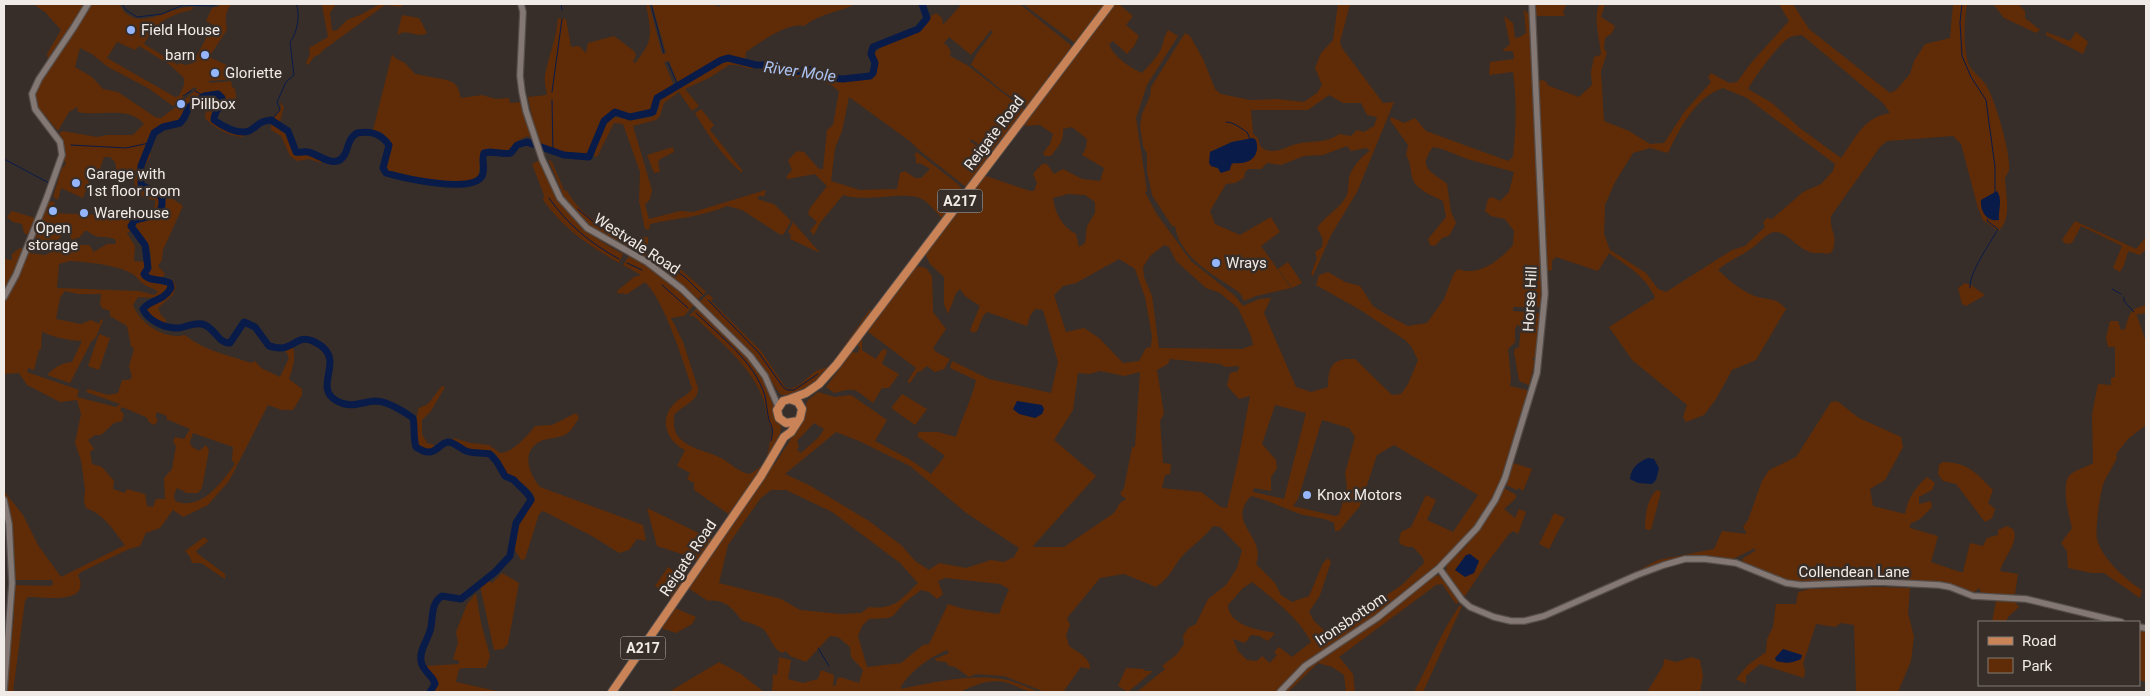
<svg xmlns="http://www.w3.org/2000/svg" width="2150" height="696" font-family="Roboto,sans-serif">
<rect width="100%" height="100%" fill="#372e29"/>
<path fill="#602c07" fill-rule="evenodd" d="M33,4H85L48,61L47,54L61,30L45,12Z
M91,4H119C137,37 167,5 193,7L192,10C168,15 157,22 144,44L178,65L179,63L186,65L193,63L213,25L206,21L212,8L220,6L219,4H231C225,12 225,20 227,30L209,57L235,69V79L208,81L210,83L231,81L232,87L235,89L237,103L235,105H227L225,98L220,94H203L188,105L181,120C159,131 152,123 146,152L151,155L142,172L144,184L143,188L160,198L158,210L155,212L136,218L130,224V231L127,233L135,246L134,261L147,262L141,277L150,282C158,280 162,280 169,285V290L161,298L138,297L133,305C140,324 165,340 185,335C204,351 229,355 251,363L255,361L261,368L280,377L289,358L285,349L293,346C296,357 293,368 289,379L302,389V395L293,410H282L268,405L229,481L208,505L183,517L173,510L160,528L146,533L140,546L129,549L81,572L78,575C92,605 45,597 28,597L25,601L13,692H5L14,616V585L52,586L53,580H14L11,514L4,496V491L23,515L38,545L61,577L125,545C114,531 104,514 86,508L84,502L85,489L81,460L75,443L81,414L77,400L60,402L27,385L19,373L4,374V301L14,284L48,201L55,202L51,213L104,215V212L124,218L148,213L155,206V200C138,198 134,190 134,174L117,173L115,162L110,157H104L100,169L92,173L83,198L61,188L58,200L53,197L62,167H64L66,162L63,160L64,142L59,133L63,131L97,137L107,135H133L144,124C128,105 100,117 78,112L77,107L69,112L58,131L44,114L42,115C33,105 34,99 37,86ZM117,42L135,50L139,46L170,65L184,78V85L179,96L175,97L107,58ZM80,48L92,54L108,67L148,88L173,106C182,101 186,91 195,87L197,89L181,103V107L177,106L161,118L155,117L118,92L103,89L92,77L75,67ZM66,226L72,240L80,237L85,231H88C97,241 106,234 116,240L115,244H107L94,252L89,245H72L70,251L55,250L45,255L30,253L34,244L46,249L51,242L58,241ZM70,261C88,262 117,265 133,274C137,277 140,282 145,285C149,288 155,288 158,292L154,295L139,291L57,288L59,264ZM65,291L78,294H101L100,304L102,308L110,311V316L127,326L131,346L134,349L129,366L132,377L129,380H122L118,393L108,395L88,389L86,392L120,404L116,407L77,397L79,390L27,372L28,368L34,370L39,350L41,349L42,331C47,336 72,341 82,341L72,362C61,363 55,367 47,375L70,383L91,342L96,337L103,320L101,319L99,324L91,320L81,324L56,319L60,298ZM122,407L146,417L150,423L155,425L158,419L155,417L157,412L167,416L166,419L190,429L184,439L175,437L173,442L176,446L172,469L164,478L165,499H156L153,507L147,506L145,494L127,489L125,493L113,489L114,481L102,467L92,464L90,452L94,449L88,440L95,435H101L114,423L122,421L124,415L120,410ZM193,433L233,447L232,460L235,464C222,482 201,512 175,501L174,495L177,488L187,493H198L202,488L209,450L206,445L199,451L191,446L190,441Z
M324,4H336L330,13L332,30L336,31L347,20L360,15L380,4H403L401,7L385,5L322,51L320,54L314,57L308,65L306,63L310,54L309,48L328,37L322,5Z
M646,4H649L662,54L666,53L652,4H714L718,7L722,4H856C839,12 818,14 804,26C788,22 758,43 746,52L745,59L736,57L719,58L693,76L678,83L669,61L664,62L674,86L657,95C655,99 655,103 653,107C647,120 626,114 616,110C597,117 597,138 588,154L562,152L542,146L533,121L528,97L547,95C546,88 544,82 545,75C549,54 556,41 558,18L566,19L571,47L579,46L586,53L588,43L614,36L634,51L636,55L633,62L635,63C655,39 651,33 646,4Z
M959,4H1022L1021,5L1073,47L1053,73L1048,75L1049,77L1028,107L1004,92L971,65L977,53L993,32L991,30L971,55L949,37L944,43C948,47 952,50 950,56L967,65L1025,110L1004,138L1002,137L991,153L971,139L970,141L989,156L966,187L919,150L911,142L849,97L842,131L835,148L831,181L860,190L897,189L900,173L905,171L915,178H921L930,169L922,164L916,163V157L914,155L917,152L959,185L963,191L942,218C936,212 929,203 922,199C907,190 865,203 843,195L820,223L814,235L810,231L817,222L808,214L810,208L827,186L815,174L788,179L786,177L792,170L788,160L797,151L804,152L819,169H823L827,130L833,125L839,91L831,85L806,75L788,79L779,71L774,70L773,68H780L794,76C812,69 813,75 829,79C843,82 860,81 873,76L878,63L874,54C877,51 880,47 883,45C899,34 925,37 931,16L936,13L942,18L943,25L960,6Z
M1023,4H1105L1075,43Z
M1113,4H1121L1120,5L1133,16L1126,25L1139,36L1134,46L1127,54L1113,41L1109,44C1113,56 1130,68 1142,73C1148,66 1157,58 1161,49C1164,41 1163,39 1168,30L1178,36L1147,85L1136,118L1147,191L1145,192L1156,213L1191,261L1235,296L1243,306L1259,299L1271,298L1264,313L1296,387L1311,392L1328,387C1328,365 1333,358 1355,359L1392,395L1401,394L1408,384L1418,360L1411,346L1405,340L1362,311L1316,285L1319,275L1328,272L1345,282L1360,286L1373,306L1387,315L1408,326L1427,323L1444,299L1454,273L1458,269C1479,277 1500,260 1513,245L1514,231L1505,219L1491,216L1485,211L1488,199L1492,197L1500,201L1509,192L1514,172L1467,159L1442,149L1433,147C1416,169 1433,172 1447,184L1451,212L1456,223L1449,236L1442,238L1435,246L1430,245L1428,239L1446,217L1443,201C1433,196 1415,190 1412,177C1410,169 1411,163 1406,155L1408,145L1390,120L1391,117L1404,123L1415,118L1426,131L1508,161L1513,157C1516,128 1517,101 1513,72L1489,75L1490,62L1514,59L1513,51H1502L1510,44L1504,16L1513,23L1515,38L1520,37L1526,33L1524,10L1529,14L1532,82L1544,80L1549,86L1579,97L1592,85L1591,72L1594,57L1601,55C1600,38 1593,21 1599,4H1605L1601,17L1615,26L1612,33L1605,38L1604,48L1607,53L1601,71L1604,121L1629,131L1650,144L1664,143L1685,111L1711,82L1708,77L1711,73L1729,83L1737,82L1751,63L1789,21L1779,4H1793L1809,29L1890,93L1896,90L1910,74L1914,61L1925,44L1950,38L1953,4H1967C1964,21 1963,48 1969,65C1972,72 1982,78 1986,85C1995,100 2011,153 2009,170C2008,174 2005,176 2005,180C2006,196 2012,220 1998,231L1983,220L1978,208L1961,144L1953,136L1887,141L1880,147L1831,216C1829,231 1839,234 1832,252C1827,255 1825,253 1820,253C1800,255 1790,232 1776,232C1768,232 1763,239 1757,244C1745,255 1730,259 1718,270C1729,280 1743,293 1758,297C1772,301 1775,297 1786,309L1756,360L1732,370L1716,399L1704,415L1686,422L1683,417L1687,405L1632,360L1609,327L1655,298C1647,277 1627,266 1609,253L1598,271L1556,257L1552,261V270L1542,272L1541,304L1539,307H1513V311L1539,313L1540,319L1536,357L1532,358L1535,362L1529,385L1521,382L1519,380L1514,352L1515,349L1519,347L1521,326L1517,325L1515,329V342L1508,349L1511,379L1510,386L1527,390L1528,393C1519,424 1511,456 1499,485C1480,533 1434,570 1398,605L1434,576L1439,575L1460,601L1456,604L1442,584L1436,585L1339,657L1353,674L1355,692H1346L1344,675L1332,667L1318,663L1288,692H1137L1165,669L1162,666L1177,654L1184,644L1183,636L1188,628L1196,624L1208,599L1226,585L1237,568L1242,550L1220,527L1213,526C1205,537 1194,544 1184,554C1172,567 1173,575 1156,587L1124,574L1100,578L1067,618L1070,625L1066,635L1069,646C1077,652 1091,658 1090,669L1081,667L1063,692H1045L1004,676L976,674L969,677L955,667L949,666L946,662L936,661L935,659L949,653L947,650C928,658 912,670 901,686V689C932,682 971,674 1002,679C1014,681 1027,687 1038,692C1027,692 1019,687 1008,683C992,678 976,684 962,691L772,692L773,674L777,675L779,657L791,660L788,679L803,683L818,679L821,670L834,675L833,687L836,685L837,679L840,677L859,683L863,670L851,657L850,647L838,637L830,636L806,662L790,656L786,651L782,653C772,649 771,636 763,629C756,624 748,623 741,620C734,609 723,598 708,601L688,588L772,464L774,465L791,439L789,438L808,400L818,392L835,397L851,395L887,420L875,441L909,459L931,474L945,456L917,436L919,432H938L956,437C962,417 972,399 976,380L950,368L952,361L989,379L1051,393L1058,362L1043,310L1035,309L1030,316L1027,326L987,312L983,316L977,331L973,333L970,330L980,306L965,296L960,289L956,293L948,314L944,304V277L930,264L925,254L983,175L1030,191H1034L1037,183L1033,174L1042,164H1047L1054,174L1063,169L1082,179L1100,181L1104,168L1082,155L1086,148L1087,139L1072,127L1063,129C1064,142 1059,145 1051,156H1045L1043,153L1050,144L1053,134L1040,125L1021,126L1077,53L1080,51L1079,49ZM1802,35L1883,103L1890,113C1863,117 1856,138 1841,158L1801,129L1772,103L1748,89C1754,78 1779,43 1790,37C1793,36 1798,35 1802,35ZM1723,88L1747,98L1835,164L1833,171L1821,184L1803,192L1772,219L1767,218L1763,222L1765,227L1745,246L1732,250L1666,292L1658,289L1646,273L1610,250L1604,234L1605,205L1615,182L1633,153L1650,148L1668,153C1680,127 1696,97 1723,88ZM1068,194L1085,195L1095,202V213L1087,226L1085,243L1079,247L1076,234C1062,227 1055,213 1053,198ZM1164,245L1169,247L1176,261L1206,288L1220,293L1238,308L1251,336L1253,345L1242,349L1159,348L1152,296L1144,277L1143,267L1150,256ZM1119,259L1135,269L1145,297L1152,336L1151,347L1146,348L1139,361L1123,363L1099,338L1084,328L1066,332L1054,295L1063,286L1076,283ZM1170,359L1220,364L1226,367L1239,366L1238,371L1230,373L1227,386L1239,399L1250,396L1239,456L1227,508L1221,507L1201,492L1162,488L1165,475L1170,474L1171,464L1163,463L1160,421L1164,414L1157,370L1168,364ZM1100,371L1124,376L1140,372L1135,447H1132L1124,488L1120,494L1126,499L1120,503L1114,513L1064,547H1035L1033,546L1096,476L1054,440L1073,410L1078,373L1089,374ZM1275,405L1306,413L1284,499L1253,492L1254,488L1271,491V477L1277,468L1276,460L1262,444ZM1322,420L1349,428L1355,437L1345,473L1347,487L1339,515L1335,516L1293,506L1298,499ZM814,423L824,429L819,437L801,453L797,450L799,446L797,441ZM836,432L859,441L910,466L965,512L1019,548L1014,557L1004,562L991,560L966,568L939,563L929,570L915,561L902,546L869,521L809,485L785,474ZM1394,445L1478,495L1453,532L1427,520L1436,500L1426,495L1411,527L1401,532L1399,540L1400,544L1407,547H1413L1423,558L1424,563L1403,584L1329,635L1314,621L1309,612L1320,595L1331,562L1328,558L1323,563L1309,596L1292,602L1281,595L1275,583L1256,564C1267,536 1225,524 1251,496C1269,500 1283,508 1300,514C1313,518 1321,516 1334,523L1335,531H1339L1360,506L1377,455ZM771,490H786L832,512L900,563L918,583C901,600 894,610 869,607L861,613L841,614L800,610L781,599L719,583L728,545L760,499ZM945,578L1000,584L1009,589L999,614L964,609L948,604L929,644L923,645L901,663L867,667L858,636L862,626L869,619L888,618L893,616L904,603L921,590L929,592L937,599L943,594L938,581ZM1252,582C1271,597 1301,620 1311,642L1292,657L1279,647L1274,652L1277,655L1270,663L1262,656L1257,661L1247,660L1238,651L1233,639L1245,643L1251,635L1259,636L1268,641L1275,633C1259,630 1229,626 1228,605L1243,588Z
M1338,4H1350L1340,42L1342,48L1383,103L1394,102L1357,192L1331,235L1313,276L1311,274L1317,258L1315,252L1322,247L1323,239L1317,228C1325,216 1338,210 1346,197C1349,191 1348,184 1349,178C1351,169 1362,155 1370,151L1366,148L1351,151L1347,146L1323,155L1304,156L1281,165L1267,163L1261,169H1249L1245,172L1244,178L1235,183L1226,184L1210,211L1215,224L1240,235L1271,217L1280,232L1261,246L1291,288L1256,296L1244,301L1240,293C1214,274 1181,260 1175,226H1172L1152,195L1147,171V154L1143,146L1140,126L1142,114L1150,96L1151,87L1185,33L1190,36L1203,59L1215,89L1221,94L1250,100L1277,99L1304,102L1317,93L1322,85L1315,68L1321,53L1333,40ZM1329,95L1343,103H1361L1367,115L1377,117L1374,126L1364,132L1357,130L1351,136L1339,134C1326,144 1311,140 1297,144C1287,146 1277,154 1266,150C1260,148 1259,143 1258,138L1253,134L1251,110H1308ZM1253,138L1234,163L1219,172L1218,168L1211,166L1210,152L1232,142Z
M1534,4H1566L1563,13L1565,16H1538L1536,15Z
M1993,4H2018L2025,11V18L2040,30L2036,33L2004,18Z
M402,15L419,18L427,33C417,39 408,28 397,35Z
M2046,32L2070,41L2076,32L2088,42L2083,54L2046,35Z
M392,54L395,58L405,63L415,74L447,80L454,83L458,88L461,98L482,95L496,99L509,98L510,103L521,102L533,138L527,136L519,140L506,152L490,148L482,150L480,154L479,177C473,181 465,183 456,183C442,182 396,177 386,169C386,161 389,157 392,149C390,139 384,131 373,130Z
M728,60L754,66L752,69L737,65H729L709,78L685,89L699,106L692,111L679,92L664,103L660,116L656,120L633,126L652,190L650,199L645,205L649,219L680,211L693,212L766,190L764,197L760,195L757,199L774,204L791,221L783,235L779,234L742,210L727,206C702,217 676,218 650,224L649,230L645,229L639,201L640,172L623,124L614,123L597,157L594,156C598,141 601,125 615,117L632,120L652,117L658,110L661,99Z
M215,96L218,99L211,119L225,129L245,135L242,137C228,135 215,129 205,118L206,108L201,103L206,98Z
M280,102L284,107L280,122L289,129L282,126L280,130L288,135L294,153L298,155L306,154L321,161V163L309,159L297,161L290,156L281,136L271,130V121L281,109Z
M701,109L714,125L710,130L742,170V173C723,157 708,135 695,113Z
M673,147L674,152L660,159L658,162L660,172L654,173L647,155Z
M548,159L552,162L564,190L567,191C580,215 606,229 629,242L633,240L628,249C594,232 584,224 561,195L562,192Z
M540,160C558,207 579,231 623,254L619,263C587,244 565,230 543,200L544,195L532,164Z
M166,199H173L183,206L163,250L162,260L158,266L165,274L163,277H153L148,274C152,267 152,249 147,242C142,235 136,233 134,225L138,222L159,216Z
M12,211L35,218L28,235L24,233L22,224L13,222L7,217Z
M2075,221L2136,249L2146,237V249L2140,255L2128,251L2124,265L2120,272L2113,268L2122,246L2081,226L2072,243L2066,244L2062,240Z
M793,222L820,253L790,239L791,235L788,232Z
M643,237H648V250L645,253L646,255L650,254L654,257L657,253L679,268L706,292L698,299L661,269L631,251L636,241L635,245L641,250Z
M20,248L23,249L11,279L4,292V259L12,260V254Z
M629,256L655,271L693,303L694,305L684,316L671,318L683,342L698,388C699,401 682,406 674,415C674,422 673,429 677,435C686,448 706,451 719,457C730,462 737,472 750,474C772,461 767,451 772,430C765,416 767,407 762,396C749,364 718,340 694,316H689L697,308L740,349L759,372L772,399L775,418L781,426C781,451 745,493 730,515L694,490V483L687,479L690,473L677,466L685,450C665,440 658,417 677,401C683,396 688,396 692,388C683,361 665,302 645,282L627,294L617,293V291L634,277L641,275L623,265Z
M1288,262L1302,283L1292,288L1278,269Z
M916,266L926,268L932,276L933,312L946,329L933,348L936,352L950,359L944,369L935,372L927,366L920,372L918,371L910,383L907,382L916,368L867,331L875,320H878L879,315Z
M173,280L176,287L173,295L158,308L161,315L166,320V323L152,317L147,311V307C160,302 167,298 174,287L171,281Z
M1965,283L1971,285L1985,295L1966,306L1962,304L1958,288Z
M708,294L713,298L711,301L761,351L785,387L790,389L799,385L816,371L830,366L870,309L872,312L822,378L803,391L788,397L780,394L749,350L701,303L700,301Z
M2146,305V313L2135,315L2137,316L2146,342V425L2129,438L2116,454L2117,458C2113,466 2108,474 2104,482C2100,492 2095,528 2097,539C2102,559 2126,580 2142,590L2140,598L2104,573H2092L2068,568L2067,551L2061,543L2072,528C2069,516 2060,482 2071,474C2077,469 2087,467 2093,463L2092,414L2098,384L2111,385V378L2115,377V347H2108L2106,338L2110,321H2118L2121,330L2125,329C2130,313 2129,310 2146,305Z
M99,334L110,338L99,370L88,366Z
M862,338V350L876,359L881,351L885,349L887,351L882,364L899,374L889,388H882L873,403C854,389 857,387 834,393L826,387L852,352L857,353L860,348L857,344Z
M442,386L445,387L431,411L422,420V434L427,443L434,445V448L426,449L418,445C415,435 415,417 419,408L428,404Z
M902,394L927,409L915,425L891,408Z
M1837,401L1859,418L1901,437L1903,447L1885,480L1870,489L1873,506L1905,514C1908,498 1915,488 1927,477L1935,483L1932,490L1919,497V504L1931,501L1932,507L1920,519L1910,524V528L1938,536L1931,562L1960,572H1963L1970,543L1983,546L1987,538L1998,535V530L2007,526L2013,529C2020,542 2003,558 2000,571L2018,574L2015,594L1983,596L1979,588L1972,594L1940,582L1867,577L1801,582L1785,580L1742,562L1743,558L1755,551V548L1733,559L1698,557L1655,568L1637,571L1658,560L1714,549L1722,531L1747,534L1743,527L1748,520L1762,481L1769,470L1796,457L1831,402Z
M576,413L579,418C576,422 573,428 570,431C563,439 549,437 541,441C520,451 529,474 540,487L643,525L646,541L637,539L629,550L619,553L592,536L543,511L539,514L525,559L521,560L513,547L517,529L535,498C530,486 518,481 508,474C502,470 499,461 496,454L488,451H470L453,442V438L471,443L489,445L500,453C514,452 526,437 535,426L552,425Z
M1943,462C1968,462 1977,474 1993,490L1988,503L1995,509L1992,518L1985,522L1956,484L1943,481L1938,474L1939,465Z
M1513,463L1532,469L1523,491L1519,488L1517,490L1506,485Z
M1504,488L1516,495V498L1504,509L1515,518L1519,509L1526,512L1518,534L1513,531L1509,534L1487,563L1463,599L1446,573L1447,564L1466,546L1493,510Z
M1657,490L1661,492L1651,530L1645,529C1645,517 1647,498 1657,490Z
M647,508L713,540L698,563L691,557L657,546Z
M1554,513L1565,518L1549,549L1539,544Z
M204,537L208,541L196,551L198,554L225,574V579L201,563H192L190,557L185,551Z
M668,567L686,579L672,601L669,599L671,595L666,593L665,594L655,586Z
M502,573L519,583L508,644L503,649L494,650L480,586L487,580L492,583Z
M1875,587L1910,588L1908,613L1914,637L1911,661L1898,692H1856L1854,625L1841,623L1835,627L1816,624L1803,664L1805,670L1804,678L1760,664L1746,676V684L1736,679L1748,665L1766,652L1767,639L1773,627L1776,604H1796L1798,592L1809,589Z
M476,593L481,623L490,656L486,668H464L459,669L456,682L501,692H433L438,681L425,666L459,664V661L453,659L458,643L456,632L467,604Z
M1996,601L2015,602L2019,607L2008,617L2006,622H1992Z
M1460,605L1462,606L1423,692H1414C1430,663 1441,631 1460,605Z
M675,608L696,617L692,624L676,633L661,628Z
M2139,630L2146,631V682L2139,680Z
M1691,657L1700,660L1703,676L1700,692H1647L1663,666L1664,659L1677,662Z
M719,662L741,674L764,692H669Z
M1126,668L1144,669L1145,671H1153L1128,692L1118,686Z"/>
<path fill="#091b49" d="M1253,138L1256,140C1261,157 1249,165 1233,163L1231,165L1230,170L1221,173L1218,168L1211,166L1209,163L1210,152L1232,142Z
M1997,191C2003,200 1998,210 1999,220C1987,222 1980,212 1981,200Z
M1017,401L1042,405L1044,409L1042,414L1035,418L1019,414L1013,409Z
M1648,458L1654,459L1659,468L1656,480L1652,484L1638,483L1630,479C1631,468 1638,462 1648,458Z
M1470,554L1479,561L1474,573L1465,577L1455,570L1466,555Z
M1783,649L1802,655L1801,659C1793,663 1785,664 1776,661L1775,658Z"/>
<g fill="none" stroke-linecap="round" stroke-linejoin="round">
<path stroke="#091b49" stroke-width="1" d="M122,4L126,10L137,17L162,14L183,5L211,6L220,4
M561,4L562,10
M651,4L664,53
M1962,4L1960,22L1962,56L1971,77L1986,100L1995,167V193
M668,63L678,85
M195,91L204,96
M552,92L562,19
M183,96L191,91
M552,100L553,152
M271,120L280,110L277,102L286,82L294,75L290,42C297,34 301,13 296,4
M1226,122C1234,122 1240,128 1247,132L1250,139
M71,145L126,148L149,143
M4,159L49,183
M549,198C568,225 590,243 619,259
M578,209L597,225L629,243
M662,260L686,278L702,294
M627,263L642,270
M662,285L688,308
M1970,288C1968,274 1991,242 1998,229L1987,221L1988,219
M2112,289L2121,294
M2124,297V301L2134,312
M708,300L759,353L783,387L787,390H794L818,374
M696,313C720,336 755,362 765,396C766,402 767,409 768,415C770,428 775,425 771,441
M818,648L829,666"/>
<path stroke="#091b49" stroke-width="7" d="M430,692L435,684C433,675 422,671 421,661C419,649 429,639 431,627C433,616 431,603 442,596L461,599L495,572L510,556L516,523L531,500C529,492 519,487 514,480L505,476L497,462L490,454C482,452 474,454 466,451C461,449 454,442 448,442C437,444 435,460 416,447C413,438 415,428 413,418C403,411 388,401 375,401C361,402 351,409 337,401C312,387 345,362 320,345C298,331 297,347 281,348C277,348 273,347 269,346L255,327L244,322L230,343C218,344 215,327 202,324C194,322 187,327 179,328C166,329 148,321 143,309C150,299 163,302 171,288L170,283C161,278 148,282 144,274L148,268L145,245L131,226L135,220L155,215L160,211L162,205V199L159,194L141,185V166L154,133L163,127L180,123L184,118L189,107L204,96L218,94L222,98C222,106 214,111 214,120C222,126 238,135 249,131C258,126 259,121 271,120L288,131L296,152C300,153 305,151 308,152C319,154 336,171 345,154C349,146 348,139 357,133C371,131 380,133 389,145L383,168L386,173C403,178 472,194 482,176C486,169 481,161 484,153C493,150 501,155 511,153L517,145L527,142L564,155L589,157L604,121L615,112L630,117L653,112L657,98L721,60L728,58L756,65H776L793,73L806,69L812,70L829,78L843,79L870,76L873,73L875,63L871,54L873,47L918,29L927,18L922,4"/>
<g stroke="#554d4a" stroke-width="8">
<path id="minor" d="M521,4L523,12L520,76L522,92L526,111L542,159L560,198L587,228L647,262L682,289L750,356L765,376L778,406
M4,297L16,275L47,197L62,155L60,142L35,109L32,94L39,79L74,27L88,4
M4,500L9,524L12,583L4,690
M1439,568L1462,600L1470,607L1494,617L1511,621H1524L1544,616L1637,575L1664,565L1685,559H1705L1736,563L1786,583L1801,585L1879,582L1939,585L1950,587L1973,596L2026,599L2121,622
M2139,627L2146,628
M1280,692L1305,666L1377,618L1439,568L1477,528L1495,500L1505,478L1537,373L1545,294L1532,4"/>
</g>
<g stroke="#554d4a" stroke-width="10">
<path id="major" d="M790,399L806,393L819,384L837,364L1110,4
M612,692L761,476L784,437L791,432L800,418L802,409L798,402L790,399L783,401L777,410L779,418L786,423L798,421"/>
</g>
<use href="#minor" stroke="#837873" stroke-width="5.5"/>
<use href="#major" stroke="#c98357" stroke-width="8"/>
</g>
<g fill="#95b6fd" stroke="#372e29" stroke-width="2">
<circle cx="131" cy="30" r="5"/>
<circle cx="205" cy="55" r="5"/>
<circle cx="215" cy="73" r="5"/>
<circle cx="181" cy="104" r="5"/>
<circle cx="76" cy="183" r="5"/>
<circle cx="53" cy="211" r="5"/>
<circle cx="84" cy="213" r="5"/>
<circle cx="1216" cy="263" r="5"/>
<circle cx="1307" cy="495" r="5"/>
</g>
<g text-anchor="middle" stroke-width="5" stroke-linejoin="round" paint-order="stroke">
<g fill="#372e29" stroke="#b9b2af" stroke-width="1">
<rect x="937.5" y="189.5" width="45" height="23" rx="4"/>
<rect x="620.5" y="636.5" width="45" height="23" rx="4"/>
</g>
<g font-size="14" font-weight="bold" fill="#f1ebe8">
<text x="960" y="206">A217</text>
<text x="643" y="653">A217</text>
</g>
<g font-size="15" fill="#f1ebe8" stroke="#372e29" text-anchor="start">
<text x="141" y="35">Field House</text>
<text x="195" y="60" text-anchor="end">barn</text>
<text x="225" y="78">Gloriette</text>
<text x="191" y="109">Pillbox</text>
<text x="86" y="179">Garage with<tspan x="86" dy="17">1st floor room</tspan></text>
<text x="94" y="218">Warehouse</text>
<text x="53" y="233" text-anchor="middle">Open<tspan x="53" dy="17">storage</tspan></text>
<text x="1226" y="268">Wrays</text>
<text x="1317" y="500">Knox Motors</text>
</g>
<g font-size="15" fill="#f1ebe8" stroke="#372e29">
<text transform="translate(994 133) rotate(-53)" y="5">Reigate Road</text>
<text transform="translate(637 244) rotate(33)" y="5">Westvale Road</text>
<text transform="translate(1530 299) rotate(-87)" y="5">Horse Hill</text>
<text transform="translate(688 558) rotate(-56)" y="5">Reigate Road</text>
<text x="1854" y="577">Collendean Lane</text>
<text transform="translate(1351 619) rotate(-34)" y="5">Ironsbottom</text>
</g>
<g font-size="16" font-style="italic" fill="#acc3f2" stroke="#372e29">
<text transform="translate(800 71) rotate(8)" y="6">River Mole</text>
</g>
</g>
<rect width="2150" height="696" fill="none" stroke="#f1ebe8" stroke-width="10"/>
<rect x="1978" y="621" width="162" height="65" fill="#372e29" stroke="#817a75"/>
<rect x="1988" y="637" width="25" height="8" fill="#c98357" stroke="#817a75"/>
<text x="2022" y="646" font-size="15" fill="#f1ebe8">Road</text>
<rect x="1988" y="658" width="25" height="15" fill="#602c07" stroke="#817a75"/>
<text x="2022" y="671" font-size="15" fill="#f1ebe8">Park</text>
</svg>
